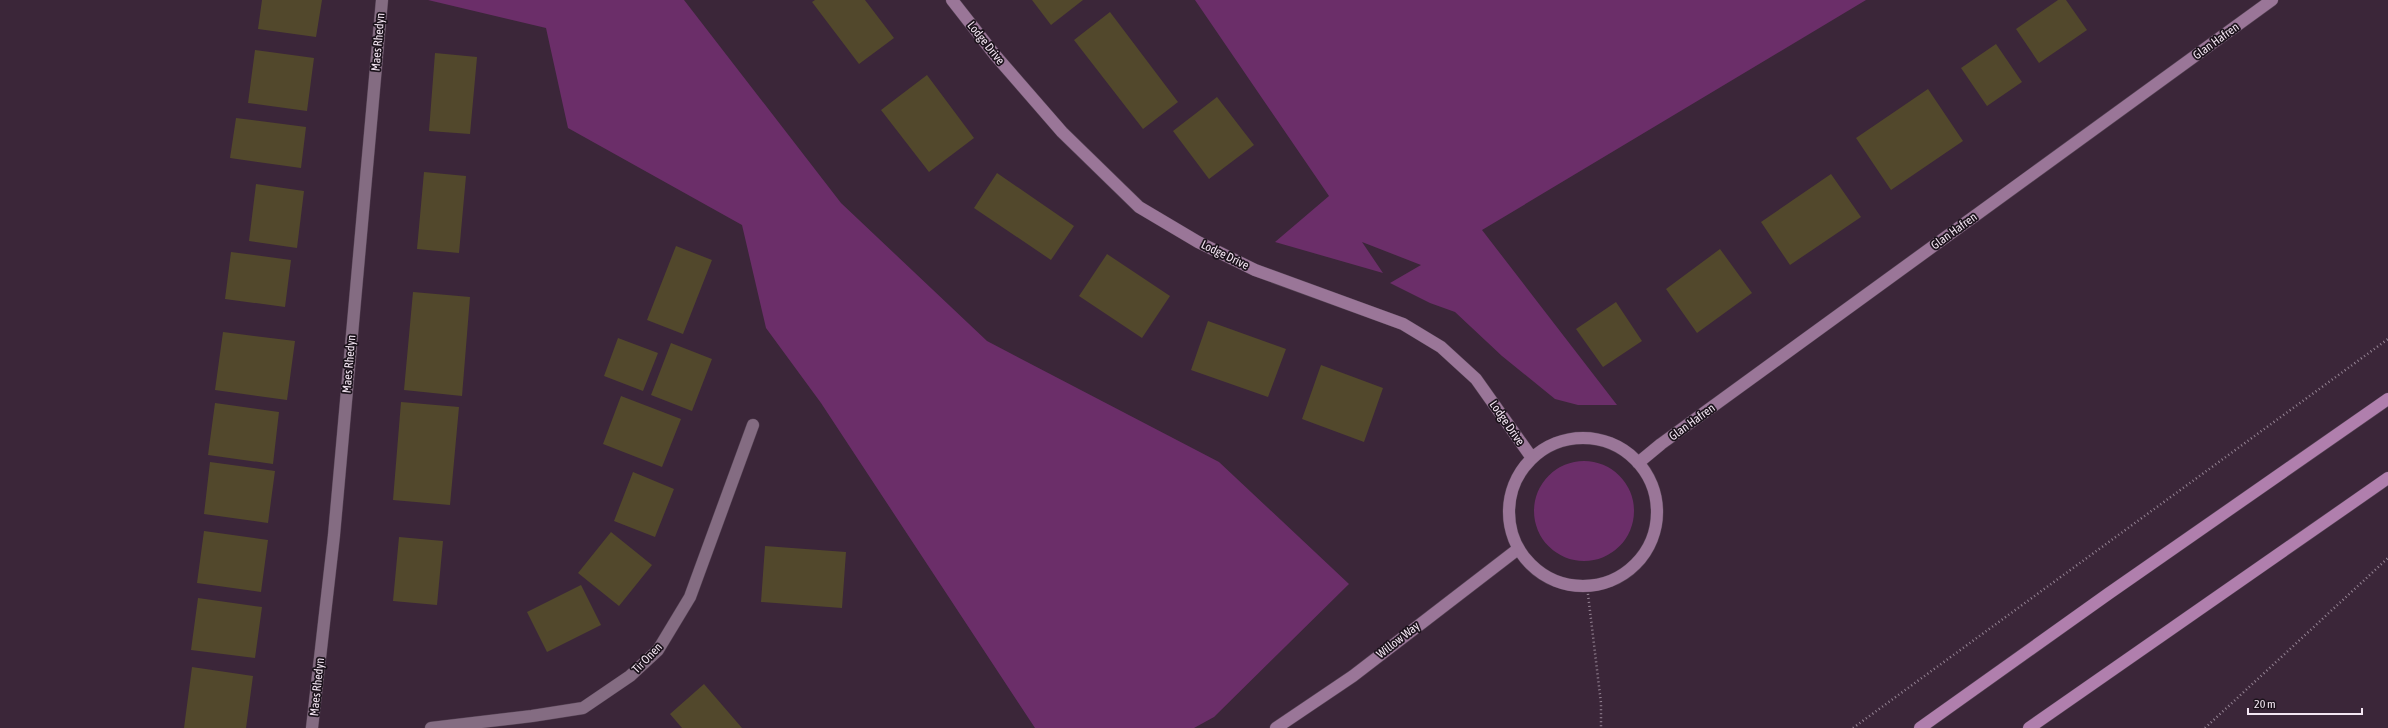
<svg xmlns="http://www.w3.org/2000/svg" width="2388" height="728" font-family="'Asap Condensed',sans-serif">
<rect width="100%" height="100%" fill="#3b2639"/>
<path fill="#6b2e69" d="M428,0H684L841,203L987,341L1219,462L1349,584L1214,717L1194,728H1035L821,403L766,328L742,225L568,128L546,28Z
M1195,0H1866L1482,230L1617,405H1578L1555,399L1502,356L1455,312L1430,303L1390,283L1421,265L1362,242L1383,273L1275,242L1329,196Z
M1534 511a50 50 0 1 1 100 0a50 50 0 1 1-100 0Z"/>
<path fill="#52482c" d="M262,0H322L316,37L258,29Z
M815,0H865L894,38L859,64L812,2Z
M1032,0H1083L1051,25Z
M2058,0H2066L2087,30L2039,63L2016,29Z
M1110,12L1178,102L1143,129L1074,40Z
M1996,44L2022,82L1987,106L1961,68Z
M255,50L314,58L307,111L248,103Z
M435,53L477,57L470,134L429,131Z
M927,75L974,138L929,172L881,110Z
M1928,89L1963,141L1891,190L1856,138Z
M1217,97L1254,145L1209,179L1173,131Z
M236,118L306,127L301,168L230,158Z
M424,172L466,176L459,253L417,249Z
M997,173L1074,226L1051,260L974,208Z
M1831,174L1861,217L1790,265L1761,222Z
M256,184L304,191L297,248L249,241Z
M676,246L712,260L683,334L647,320Z
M1720,249L1752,293L1697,333L1666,289Z
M231,252L291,260L285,307L225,299Z
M1107,254L1170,296L1142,338L1079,296Z
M413,292L470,297L462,396L404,390Z
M1616,302L1642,341L1603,367L1576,329Z
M1208,321L1286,349L1268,397L1191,370Z
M223,332L295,341L287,400L215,390Z
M618,338L658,353L643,391L604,376Z
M671,343L712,359L692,411L651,395Z
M1321,365L1383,388L1364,442L1302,419Z
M621,396L681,419L662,467L603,444Z
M401,402L459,407L450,505L393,500Z
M215,403L279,412L273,464L208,455Z
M210,462L275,471L268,523L204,514Z
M633,472L674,489L655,537L614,521Z
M204,531L268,540L261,592L197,583Z
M611,532L652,565L619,606L578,573Z
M399,537L443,541L437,605L393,601Z
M765,546L846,552L842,608L761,602Z
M581,585L601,625L547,652L527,612Z
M198,598L262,607L255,658L191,650Z
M192,667L253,676L246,728H184Z
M704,684L742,728H682L670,714Z"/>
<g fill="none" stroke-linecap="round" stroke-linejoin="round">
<g stroke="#544253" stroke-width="13">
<path id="street" d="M312,728L334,535L382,0
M431,728L532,716L583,708L630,676L658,650L690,597L753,425"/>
</g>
<g stroke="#544253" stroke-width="13">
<path id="secondary" d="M952,0L995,55L1062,132L1139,207L1198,242L1255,270L1403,324L1441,347L1476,379L1532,458
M1509 512a74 74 0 1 1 148 0a74 74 0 1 1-148 0Z
M1638,463L1661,444L2272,0
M1276,728L1353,676L1518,549"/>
</g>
<g stroke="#544253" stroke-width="13">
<path id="primary" d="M1920,728L2108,594L2388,399
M2029,728L2388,478"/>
</g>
<path stroke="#968595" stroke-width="2.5" stroke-dasharray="1 3" stroke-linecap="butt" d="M1587,586L1601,703V728
M1853,728L2388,339
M2205,728L2388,558"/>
<use href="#street" stroke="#846c82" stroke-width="12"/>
<use href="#secondary" stroke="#9a7698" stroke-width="12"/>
<use href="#primary" stroke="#b07fad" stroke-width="12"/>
</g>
<g text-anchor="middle" stroke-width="3.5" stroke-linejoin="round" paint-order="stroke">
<g font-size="12" fill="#f4e6f3" stroke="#1c131c">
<text transform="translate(2216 41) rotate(-36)" y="4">Glan Hafren</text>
<text transform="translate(378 42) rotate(-85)" y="4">Maes Rhedyn</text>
<text transform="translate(986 43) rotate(51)" y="4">Lodge Drive</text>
<text transform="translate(1954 231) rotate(-36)" y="4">Glan Hafren</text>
<text transform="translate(1225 255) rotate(26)" y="4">Lodge Drive</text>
<text transform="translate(349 364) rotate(-85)" y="4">Maes Rhedyn</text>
<text transform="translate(1692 422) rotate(-36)" y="4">Glan Hafren</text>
<text transform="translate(1507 423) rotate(55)" y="4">Lodge Drive</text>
<text transform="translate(1398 640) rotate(-38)" y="4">Willow Way</text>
<text transform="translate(647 658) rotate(-46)" y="4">Tir Onen</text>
<text transform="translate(317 687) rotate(-84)" y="4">Maes Rhedyn</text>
</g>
</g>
<path d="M2248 708v6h114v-6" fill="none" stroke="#f4e6f3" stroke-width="2"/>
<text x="2254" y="708" font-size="12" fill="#f4e6f3" stroke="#1c131c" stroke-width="3" paint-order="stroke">20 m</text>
</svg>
